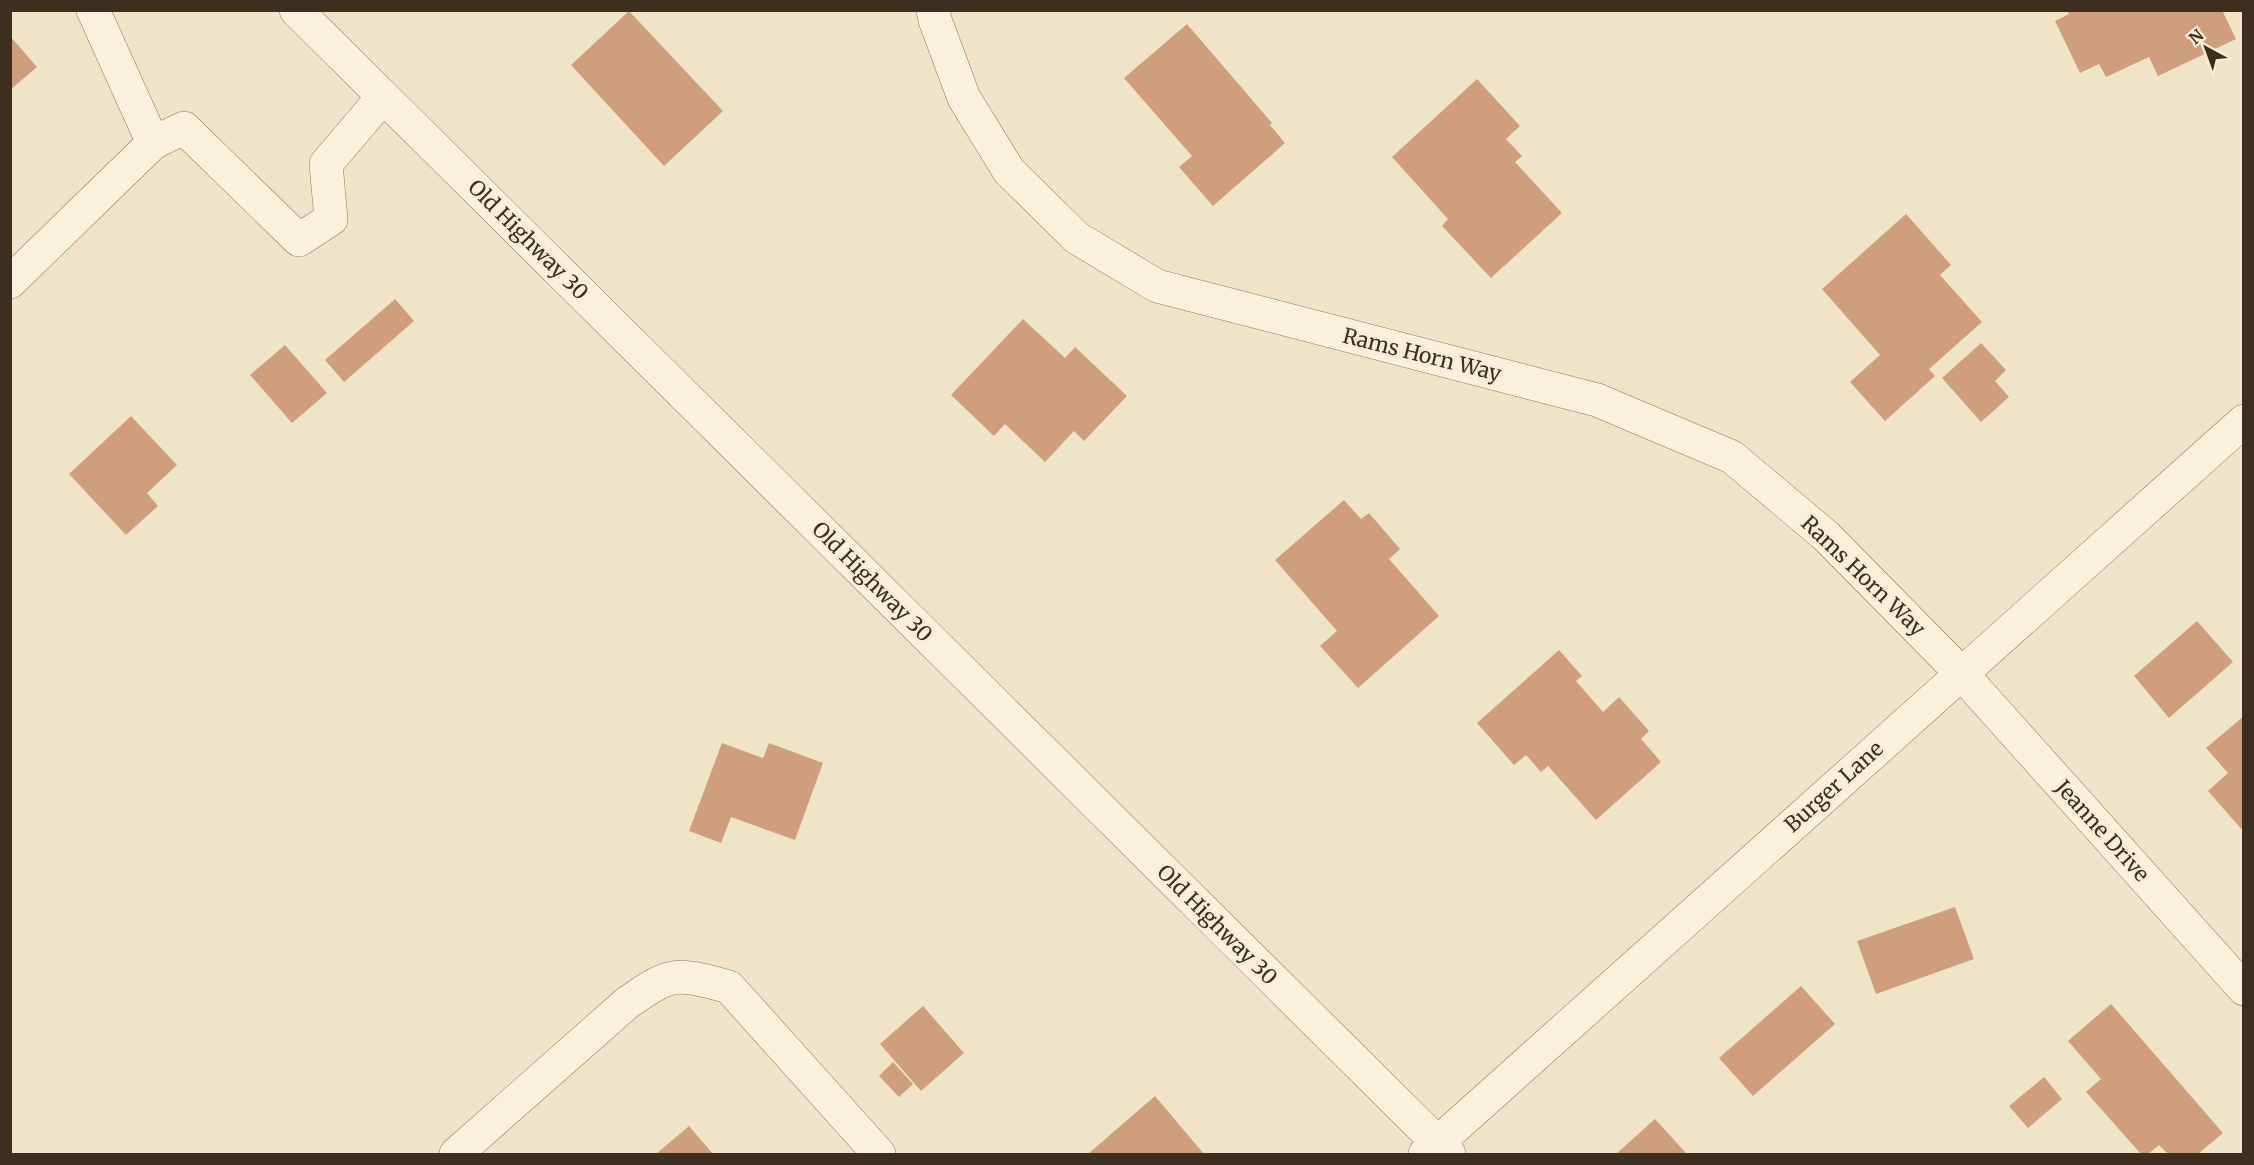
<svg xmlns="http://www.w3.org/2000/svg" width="2254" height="1165" font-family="Merriweather,serif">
<rect width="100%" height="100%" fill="#f0e4c8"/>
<path fill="#cf9f7d" d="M2067,10H2222L2236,39L2158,76L2149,57L2106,77L2099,64L2080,73L2055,21L2069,14Z
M629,11L723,111L664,166L571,65Z
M1187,24L1272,123L1270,125L1285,143L1213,206L1179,167L1192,156L1124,78Z
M10,36L37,67L10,90Z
M1477,79L1520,126L1506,139L1522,156L1515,162L1562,213L1491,278L1442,226L1448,219L1392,157Z
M1906,214L1951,265L1940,275L1982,322L1929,369L1935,376L1885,421L1850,382L1880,355L1822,289Z
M395,299L414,321L344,382L325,360Z
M1023,319L1065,358L1075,347L1127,396L1084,441L1074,431L1045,462L1005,424L994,436L951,395Z
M1981,343L2006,370L1995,381L2009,397L1981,422L1942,378Z
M285,345L327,393L292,423L250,375Z
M131,416L177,465L147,493L158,506L126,535L69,474Z
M1344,500L1361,519L1369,513L1400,549L1389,559L1439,616L1358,688L1320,646L1337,631L1275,560Z
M2197,621L2233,662L2169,718L2134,676Z
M1559,650L1582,676L1576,681L1603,712L1619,697L1649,731L1641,739L1661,762L1596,820L1548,766L1541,772L1526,755L1514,765L1477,723Z
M2244,716V832L2208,791L2228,773L2206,748Z
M722,743L763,758L769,743L823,763L795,840L731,817L721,843L689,831Z
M1955,907L1974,959L1876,994L1857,941Z
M1801,986L1835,1024L1753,1096L1719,1058Z
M2111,1004L2223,1133L2198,1154H2168L2159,1145L2148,1154H2141L2086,1092L2101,1079L2068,1041Z
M923,1006L964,1053L921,1091L880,1044Z
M893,1062L913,1084L899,1097L879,1076Z
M2044,1077L2062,1099L2028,1128L2009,1106Z
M1155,1096L1204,1154H1088Z
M1655,1119L1687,1154H1616Z
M689,1126L713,1154H656Z"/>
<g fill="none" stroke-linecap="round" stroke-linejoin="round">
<g stroke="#8d765c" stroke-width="34">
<path id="minor" d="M296,10L1449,1154
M933,10L935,20L964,98L1009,171L1077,238L1157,286L1597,400L1732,457L1826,536L1961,673L2244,989
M153,143L184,128L299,240L331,219L326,164L383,97
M10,282L153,143L93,10
M456,1154L627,1003C641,994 656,981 673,978C687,975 715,983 729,987L879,1154
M1425,1154L2244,421"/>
</g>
<use href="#minor" stroke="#faf1dc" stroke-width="33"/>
</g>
<g text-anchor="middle" stroke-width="6" stroke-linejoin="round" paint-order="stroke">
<g font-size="21" fill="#3d2e20" stroke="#f7eed8">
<text transform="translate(528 240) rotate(45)" y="7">Old Highway 30</text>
<text transform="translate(1422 355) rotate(14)" y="7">Rams Horn Way</text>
<text transform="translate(1863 576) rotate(44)" y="7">Rams Horn Way</text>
<text transform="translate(872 582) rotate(45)" y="7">Old Highway 30</text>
<text transform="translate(1834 787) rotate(-42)" y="7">Burger Lane</text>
<text transform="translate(2102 831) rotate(48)" y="7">Jeanne Drive</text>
<text transform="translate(1217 925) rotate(45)" y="7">Old Highway 30</text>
</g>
</g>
<rect width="2254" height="1165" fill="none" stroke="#3d2e20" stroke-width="24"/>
<g transform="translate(2206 48) rotate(319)" stroke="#f7eed8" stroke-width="4.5" paint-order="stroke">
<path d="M0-4.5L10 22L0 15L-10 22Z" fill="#3d2e20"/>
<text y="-9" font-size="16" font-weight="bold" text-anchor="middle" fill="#3d2e20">N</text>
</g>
</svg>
